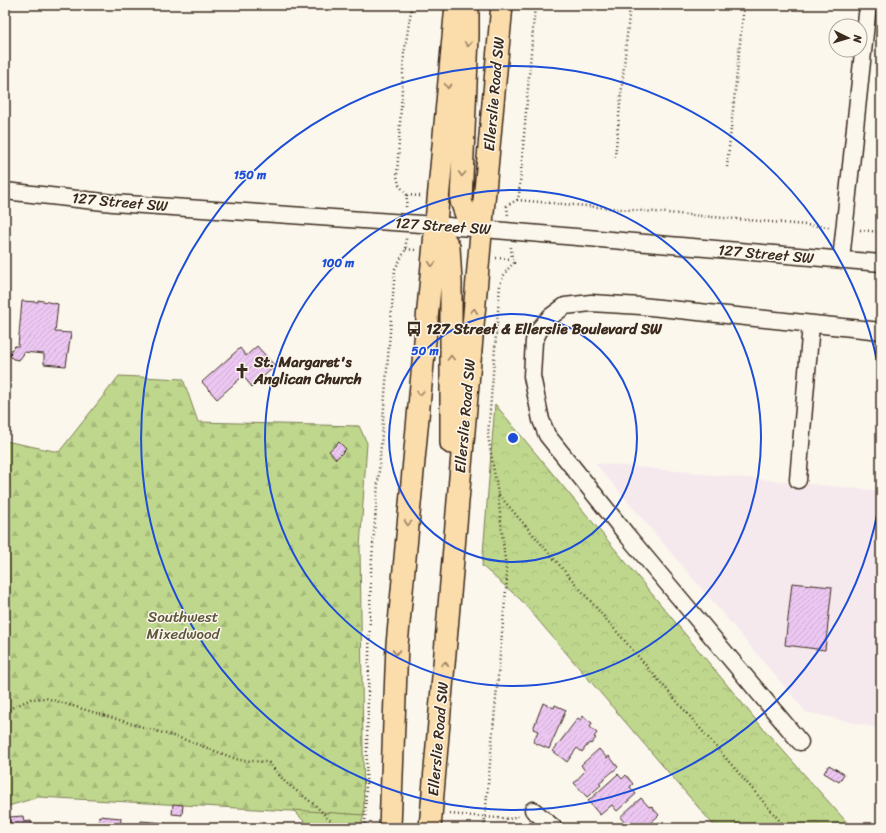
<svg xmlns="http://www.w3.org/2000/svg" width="886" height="833" font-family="Sriracha,sans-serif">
<defs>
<pattern id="forest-firs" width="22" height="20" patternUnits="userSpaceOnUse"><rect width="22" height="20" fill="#bfd78d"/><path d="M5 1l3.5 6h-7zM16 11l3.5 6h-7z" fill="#a5b979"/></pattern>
<pattern id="park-crowns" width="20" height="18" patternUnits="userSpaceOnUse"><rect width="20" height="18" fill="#bfd78d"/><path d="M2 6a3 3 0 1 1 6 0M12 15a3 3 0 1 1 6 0" fill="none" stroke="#a5b979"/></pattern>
<pattern id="building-hatch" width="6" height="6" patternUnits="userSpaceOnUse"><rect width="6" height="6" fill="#ecc7f2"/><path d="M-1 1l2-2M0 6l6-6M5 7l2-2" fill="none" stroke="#cbabcf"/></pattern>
</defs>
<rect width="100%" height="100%" fill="#fbf7ec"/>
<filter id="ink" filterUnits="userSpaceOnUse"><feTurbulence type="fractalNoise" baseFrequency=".025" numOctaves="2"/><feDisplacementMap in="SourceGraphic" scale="8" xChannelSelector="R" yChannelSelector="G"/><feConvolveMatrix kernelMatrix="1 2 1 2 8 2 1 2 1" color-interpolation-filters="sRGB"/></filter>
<g filter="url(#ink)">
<path fill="#f6e9ee" d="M595,463L881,491V729L806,712Z"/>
<path fill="url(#forest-firs)" stroke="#7d8056" d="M119,376L183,379L198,422L359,426L367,443L360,548L364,815L39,797L5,807V441L59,452Z"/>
<path fill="url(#park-crowns)" stroke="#7d8056" d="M495,404L761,726L852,828H716L520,599L482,566Z
M293,810L364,815L360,828H311Z"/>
<path fill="url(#building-hatch)" stroke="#3b2a1e" d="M38,300L58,304L55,332L71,333L66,366L44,364V354L24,352L23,355L19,360L13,359L10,356L11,350L15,346H18L22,301L38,302Z
M257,346L275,366L252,387L243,376L217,399L202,382L240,348L246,356Z
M339,442L346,449L336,459L329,451Z
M792,583L832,587L825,650L785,645Z
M543,703L554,708L555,705L566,710L549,749L533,742L538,731L533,729Z
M583,716L592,723L590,727L597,733L594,737L596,738L591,744L589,743L582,752L577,748L567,762L553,751L578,718L581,720Z
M599,749L607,758L609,756L618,767L599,783L601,785L587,797L574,783L585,771L581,765Z
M829,765L844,774L839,782L824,773Z
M618,774L622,779L626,775L633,784L630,787L636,794L617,811L612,805L600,815L588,801Z
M641,798L649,807L651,806L659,815L645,828H619L625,823L620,817Z
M173,804L183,805L182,815L172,814Z
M23,816L24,822L31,821L32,828H5V827L10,826L9,817Z
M99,816L121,818L120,828H98Z
M141,821L165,823L164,828H140Z
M659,822L664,827L667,824L671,828H653Z
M85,823V828H48V826Z
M193,824L226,827V828H192Z"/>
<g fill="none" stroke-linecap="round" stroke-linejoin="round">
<g stroke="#3b2a1e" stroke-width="19">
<path id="minor" d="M5,191L113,203L436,225L881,263
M841,260L868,5
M798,480L811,324
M800,742L626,534L547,435L541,420L532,376L534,341L541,327L550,317L565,306L591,303L641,306L881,331
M533,810L554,828"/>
</g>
<g stroke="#3b2a1e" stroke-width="24">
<path id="major" d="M468,5V36L461,201L466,215L481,229
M436,225L449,247L451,282V443
M390,828L397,645L456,5
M430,828L479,256L502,5"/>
</g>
<path stroke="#3b2a1e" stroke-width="2.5" stroke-dasharray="1 3" stroke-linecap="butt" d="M615,157L630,5
M727,167L744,5
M407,195L420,196
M517,200L829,227
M506,206L517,200L519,195L535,5
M507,206L508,216
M406,207L407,195L399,185L397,176L404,54L412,5
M860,230L881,232
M406,249L415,250
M496,258L512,259
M499,495L786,828
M5,711L31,699L46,698L183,739L239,760L265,762L269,763L285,782L315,805L338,828
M450,814L509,819L520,815
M365,828L371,571L395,269L406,249V238
M484,828L507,579L498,494L488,436L500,285C503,275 507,269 514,263L512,259L511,247"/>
<use href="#minor" stroke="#fbf7ec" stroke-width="16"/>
<use href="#major" stroke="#fbdcab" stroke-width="21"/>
</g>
<defs><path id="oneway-chevron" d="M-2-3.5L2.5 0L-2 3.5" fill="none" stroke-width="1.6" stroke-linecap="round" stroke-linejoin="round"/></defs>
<g stroke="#9b8364">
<use href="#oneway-chevron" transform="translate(468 44) rotate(92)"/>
<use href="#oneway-chevron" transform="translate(448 86) rotate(95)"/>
<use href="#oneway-chevron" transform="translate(462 174) rotate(93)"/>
<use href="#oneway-chevron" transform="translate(432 264) rotate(95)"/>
<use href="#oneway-chevron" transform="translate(474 311) rotate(-85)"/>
<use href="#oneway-chevron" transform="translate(451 358) rotate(-90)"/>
<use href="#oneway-chevron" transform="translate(420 393) rotate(95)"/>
<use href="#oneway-chevron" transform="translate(408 523) rotate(95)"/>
<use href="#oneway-chevron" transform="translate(396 652) rotate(93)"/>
<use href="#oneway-chevron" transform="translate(445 664) rotate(-85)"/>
</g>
</g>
<g fill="none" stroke="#1d4ed8" stroke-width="2">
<circle cx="513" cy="438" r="124"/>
<circle cx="513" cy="438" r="248"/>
<path d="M881 493A372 372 0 1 1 881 383"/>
</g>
<defs>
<g id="bus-bare" transform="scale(1.2)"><path d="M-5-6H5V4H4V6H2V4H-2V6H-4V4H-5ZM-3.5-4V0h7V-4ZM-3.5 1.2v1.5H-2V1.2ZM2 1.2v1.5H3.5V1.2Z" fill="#3b2a1e" stroke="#fbf7ec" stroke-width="2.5" paint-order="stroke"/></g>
<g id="church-bare" transform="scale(1.2)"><path d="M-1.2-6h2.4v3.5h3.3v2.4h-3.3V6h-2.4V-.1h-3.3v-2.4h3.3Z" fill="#3b2a1e" stroke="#fbf7ec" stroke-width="2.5" paint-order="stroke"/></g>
</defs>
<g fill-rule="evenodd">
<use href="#bus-bare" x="414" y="329"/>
<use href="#church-bare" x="242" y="371"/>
</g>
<g text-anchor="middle" stroke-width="3" stroke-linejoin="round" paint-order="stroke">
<g font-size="15" fill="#3b2a1e" stroke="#fbf7ec">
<text transform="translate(494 94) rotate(-85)" y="5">Ellerslie Road SW</text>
<text transform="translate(120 202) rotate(5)" y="5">127 Street SW</text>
<text transform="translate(443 226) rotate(4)" y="5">127 Street SW</text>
<text transform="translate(766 254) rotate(5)" y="5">127 Street SW</text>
<text transform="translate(465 416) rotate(-85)" y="5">Ellerslie Road SW</text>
<text transform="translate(438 739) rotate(-85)" y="5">Ellerslie Road SW</text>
</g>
<g font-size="15" font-weight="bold" fill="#3b2a1e" stroke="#fbf7ec" text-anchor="start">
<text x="426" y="334">127 Street &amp; Ellerslie Boulevard SW</text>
<text x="254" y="367">St. Margaret's<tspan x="254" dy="17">Anglican Church</tspan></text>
</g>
<g font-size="15" fill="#5c553a" stroke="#fbf7ec">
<text x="183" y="622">Southwest<tspan x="183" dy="17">Mixedwood</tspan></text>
</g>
</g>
<circle cx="513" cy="438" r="6" fill="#1d4ed8" stroke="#fbf7ec" stroke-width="2"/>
<g font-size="12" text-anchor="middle" font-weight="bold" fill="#1d4ed8" stroke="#fbf7ec" stroke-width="3" stroke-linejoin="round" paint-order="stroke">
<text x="250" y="179">150 m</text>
<text x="338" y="267">100 m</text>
<text x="425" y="355">50 m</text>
</g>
<rect width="886" height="833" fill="none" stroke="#fbf7ec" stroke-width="20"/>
<rect x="10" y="10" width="866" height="813" fill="none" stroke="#3b2a1e" stroke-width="1.5" filter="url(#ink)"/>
<g transform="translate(848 38) rotate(95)"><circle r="19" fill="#fbf7ec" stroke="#aea59a"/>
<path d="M0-3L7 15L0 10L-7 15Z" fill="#3b2a1e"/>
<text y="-6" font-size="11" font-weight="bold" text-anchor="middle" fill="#3b2a1e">N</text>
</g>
</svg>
